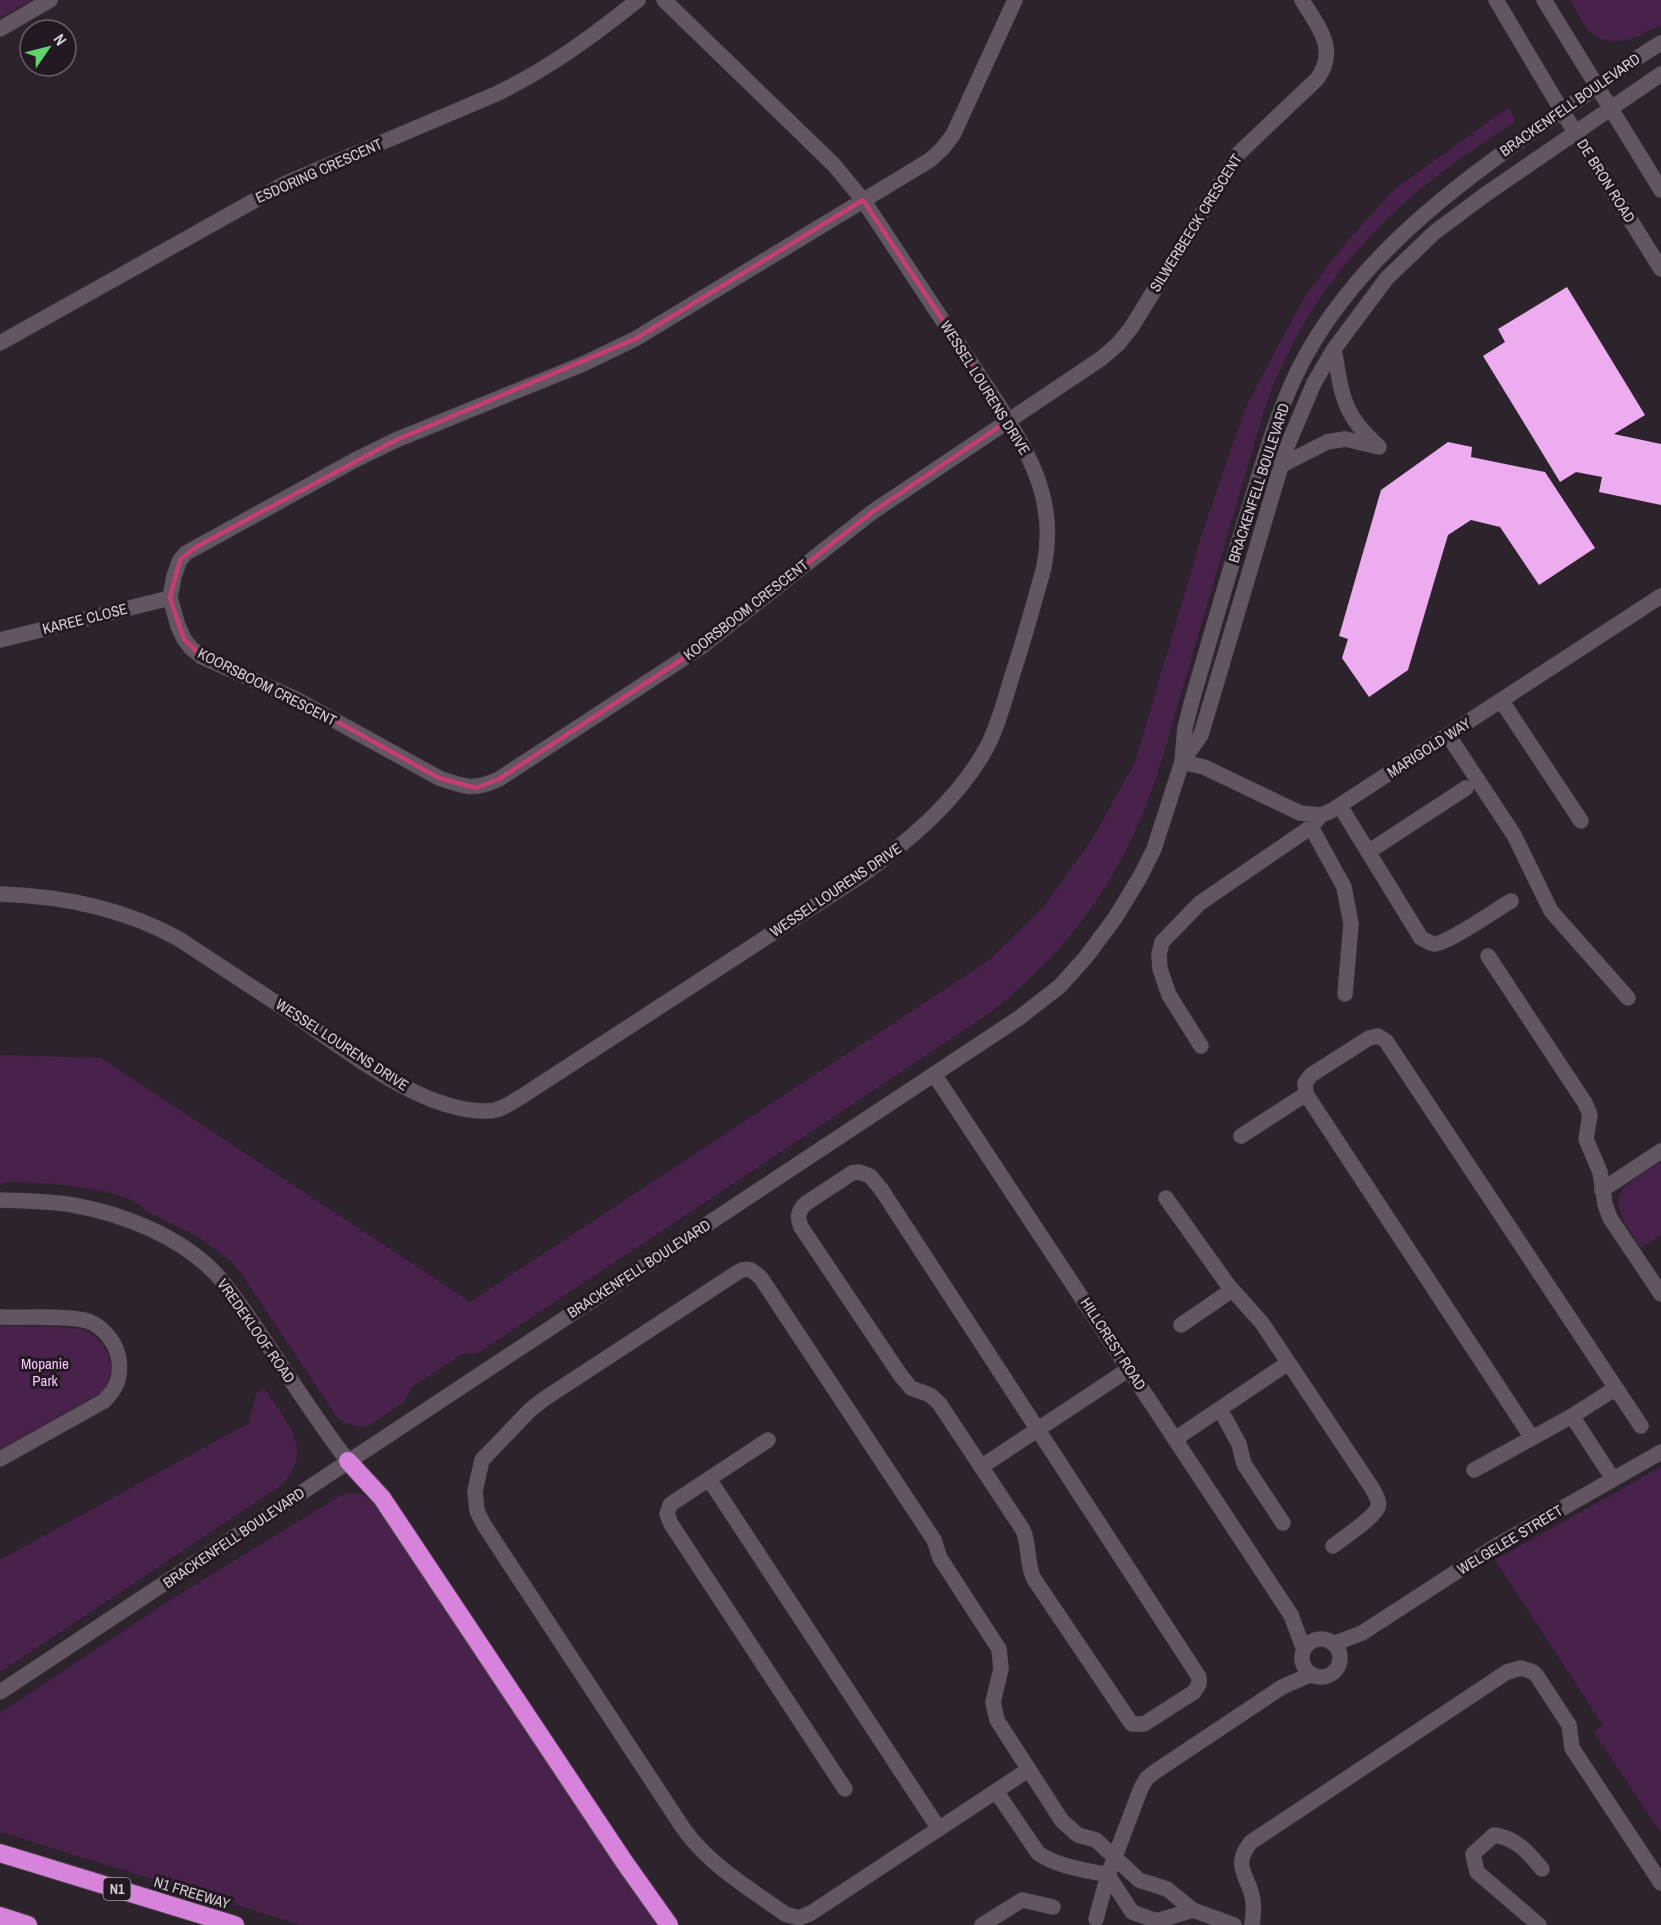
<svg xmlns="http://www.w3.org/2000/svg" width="1661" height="1925" font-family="'Archivo Narrow',sans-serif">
<rect width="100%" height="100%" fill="#2c232d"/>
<path fill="#49224b" d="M0,0H32L0,18Z
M1570,0H1661V25C1640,35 1612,52 1591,32C1582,24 1577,10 1570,0Z
M1508,108L1516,121C1485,142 1452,163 1423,187C1351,245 1294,322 1264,410L1159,769C1126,871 1075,945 991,1012L478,1353L462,1354L412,1387L404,1402L370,1425C357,1428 347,1425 337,1417L239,1270L231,1261L197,1236L146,1211C128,1186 35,1182 4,1182L3,1185H0V1055L101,1058L470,1302L988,961L1045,905L1092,839L1135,763L1201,538L1245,409L1306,294L1351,237L1395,189Z
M1661,1161V1235L1641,1248C1606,1196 1611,1194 1661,1161Z
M0,1326C19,1327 70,1325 84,1330C96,1335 105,1345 109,1357C113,1370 110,1381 102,1392L0,1449Z
M264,1388C286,1422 317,1450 280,1486L0,1672V1560L249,1423L256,1394Z
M1661,1467V1833L1594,1732L1603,1725L1495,1560Z
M349,1493L364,1495L373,1503L657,1925H301L0,1832V1713L175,1597L340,1496Z"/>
<path fill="#eeacf0" d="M1567,287L1645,415L1614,434L1661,444V505L1599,492L1602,477L1576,472L1560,482L1483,356L1505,342L1498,329Z
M1448,442L1472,447L1471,457L1545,472L1595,548L1539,585L1500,527L1471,520L1448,535L1408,670L1369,697L1342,658L1348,639L1339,636L1381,490Z"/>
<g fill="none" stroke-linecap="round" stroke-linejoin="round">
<g stroke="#473f47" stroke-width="16">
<path id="minor" d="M1015,0L953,135L942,149L930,160L635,339L583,364L396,440L355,460L186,553L180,560L174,576L170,598L178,626L184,639L191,648L202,657L294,698L439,778C464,787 474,791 499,779L701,647L871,513L1102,358L1118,344L1131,328L1239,153L1317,79C1339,49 1318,27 1302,0
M1496,0L1562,111L1661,269
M1544,0L1661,190
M0,29L50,0
M0,343L284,184L496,94C548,69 593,36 638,0
M1334,349C1339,375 1340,400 1356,422C1362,431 1371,439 1379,447
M1280,466L1327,442L1345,439L1379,447
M0,640L170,598
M1501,700L1581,821
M1448,735L1514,835L1551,911L1628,998
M1184,759L1201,735L1286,449L1314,383L1334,349L1387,278L1435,232L1486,194L1661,74
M1182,762L1204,767L1300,813L1321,815L1331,811L1661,596
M1340,806L1421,938C1425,940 1429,943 1434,944C1447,944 1497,909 1511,901
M1311,827L1344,887L1351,924L1345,994
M1368,852L1466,788
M0,894C62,896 125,909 179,939C217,964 255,989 293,1014C345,1049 421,1112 487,1111C501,1111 512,1102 524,1095L865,873C912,838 960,798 988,745C999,723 1005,699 1012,676C1024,640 1034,603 1044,567C1057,503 1032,459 1000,407L863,200L834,165L664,0
M1488,956L1585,1103L1590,1115L1586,1139L1600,1172L1605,1204L1610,1218L1661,1294
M1201,1046L1169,995L1160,969L1159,954L1162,942L1200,903L1311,827L1321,815
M934,1074L1291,1615L1304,1650
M1241,1136L1306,1094
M859,1172L870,1176L881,1189L1199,1677V1684L1194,1692L1144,1724H1132L1129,1720L1034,1579C1026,1563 1030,1546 1023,1530L939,1403L930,1395L911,1388L901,1376L801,1227C797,1217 798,1212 805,1204L852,1173Z
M1602,1190L1661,1151
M1166,1198L1228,1285L1262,1323L1372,1488C1375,1494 1380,1501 1378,1507C1374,1518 1343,1538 1333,1546
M0,1200C24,1201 49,1201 73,1205C123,1214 180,1236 216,1274C235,1295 251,1321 267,1344C294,1384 319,1424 348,1461
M0,1317C22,1318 70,1315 88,1321C104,1327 117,1344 119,1360C121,1378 117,1388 104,1401L0,1459
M1181,1325L1232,1290
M1220,1409L1239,1444L1244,1464L1283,1523
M1532,1438L1306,1094L1305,1083L1311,1075L1369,1038L1378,1036L1386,1041L1641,1426
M1175,1439L1288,1363
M768,1440L674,1502L670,1505L667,1514L671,1524L845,1789
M981,1467L1129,1369
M1474,1470L1572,1416
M709,1479L939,1829
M1613,1479L1572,1416L1616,1388
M1302 1658a19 19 0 1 1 38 0a19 19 0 1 1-38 0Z
M1333,1644L1362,1633L1496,1546L1661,1452
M0,1692L1019,1018L1060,986L1086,957L1115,918L1140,877L1154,849L1182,762L1185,728L1191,704C1210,638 1229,573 1249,508C1265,456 1280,402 1306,355C1367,246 1471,174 1571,105C1602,84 1628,62 1661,43
M1028,1770L811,1913L799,1918L785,1914C749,1888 709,1865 683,1828L484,1525L477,1511L475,1491L482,1460L530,1410L544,1399L738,1272C748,1266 752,1270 761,1278L934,1540L940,1558L999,1649L1001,1669L993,1702L997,1720L1062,1821L1078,1835L1096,1840L1139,1880L1167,1889L1193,1910L1234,1925
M996,1791L1038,1853C1058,1867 1085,1870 1108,1875L1132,1912L1157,1921L1193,1910
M1096,1919L1108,1875L1141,1788L1147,1778L1156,1771L1282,1687L1312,1674
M982,1925L1022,1900L1053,1907
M1252,1925C1253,1915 1255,1906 1252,1896C1247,1874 1232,1865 1251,1842L1507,1672L1521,1668L1533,1672L1537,1676L1569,1725L1572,1748L1661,1883
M1539,1925L1477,1872L1473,1854L1494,1835C1516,1838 1528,1852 1542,1869"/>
</g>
<g stroke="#473f47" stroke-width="20">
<path id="highway" d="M348,1461L382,1498L625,1863L669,1925
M0,1853L235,1925
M0,1916L28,1925"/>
</g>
<use href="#minor" stroke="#625662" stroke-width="15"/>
<use href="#highway" stroke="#d782db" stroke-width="18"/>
</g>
<path fill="none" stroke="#c63d73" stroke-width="4.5" stroke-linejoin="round" d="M863,200L1009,420L871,513L701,647L499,779L476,788L439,778L294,698L202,657L184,639L170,598L180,560L196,547L396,440L635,339Z"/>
<g text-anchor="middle" stroke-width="6" stroke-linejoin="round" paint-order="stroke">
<rect fill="#231923" stroke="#a098a0" stroke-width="1.5" x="103.5" y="1878" width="27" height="22" rx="4.5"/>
<g font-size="14" font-weight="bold" fill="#d5cfd5">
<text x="117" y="1894">N1</text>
</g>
<g font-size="15" fill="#d5cfd5" stroke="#231923">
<text transform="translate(1570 105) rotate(-35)" y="5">BRACKENFELL BOULEVARD</text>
<text transform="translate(319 171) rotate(-24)" y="5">ESDORING CRESCENT</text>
<text transform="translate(1606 181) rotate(58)" y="5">DE BRON ROAD</text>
<text transform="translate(1196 223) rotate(-58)" y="5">SILWERBEECK CRESCENT</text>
<text transform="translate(985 388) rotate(58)" y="5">WESSEL LOURENS DRIVE</text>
<text transform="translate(1259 483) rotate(-72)" y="5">BRACKENFELL BOULEVARD</text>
<text transform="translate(746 610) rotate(-38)" y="5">KOORSBOOM CRESCENT</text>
<text transform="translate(85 619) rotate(-14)" y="5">KAREE CLOSE</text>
<text transform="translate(267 687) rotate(27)" y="5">KOORSBOOM CRESCENT</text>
<text transform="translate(1429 748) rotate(-33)" y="5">MARIGOLD WAY</text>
<text transform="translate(836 890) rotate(-34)" y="5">WESSEL LOURENS DRIVE</text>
<text transform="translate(342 1045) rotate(33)" y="5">WESSEL LOURENS DRIVE</text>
<text transform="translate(639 1269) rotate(-33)" y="5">BRACKENFELL BOULEVARD</text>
<text transform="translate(256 1331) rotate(55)" y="5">VREDEKLOOF ROAD</text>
<text transform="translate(1113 1344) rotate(57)" y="5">HILLCREST ROAD</text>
<text transform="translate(234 1538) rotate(-34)" y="5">BRACKENFELL BOULEVARD</text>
<text transform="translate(1510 1540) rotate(-31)" y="5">WELGELEE STREET</text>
<text transform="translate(192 1893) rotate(17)" y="5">N1 FREEWAY</text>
</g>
<g font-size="15" fill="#f8c6fa" stroke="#231923">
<text x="45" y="1369">Mopanie<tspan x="45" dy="17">Park</tspan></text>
</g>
</g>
<g transform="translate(48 48) rotate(55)"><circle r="28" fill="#231923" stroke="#6a626a" stroke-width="1.5"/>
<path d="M0-4.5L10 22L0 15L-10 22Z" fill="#60d56b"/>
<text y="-9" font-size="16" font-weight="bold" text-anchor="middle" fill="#d5cfd5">N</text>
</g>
</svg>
